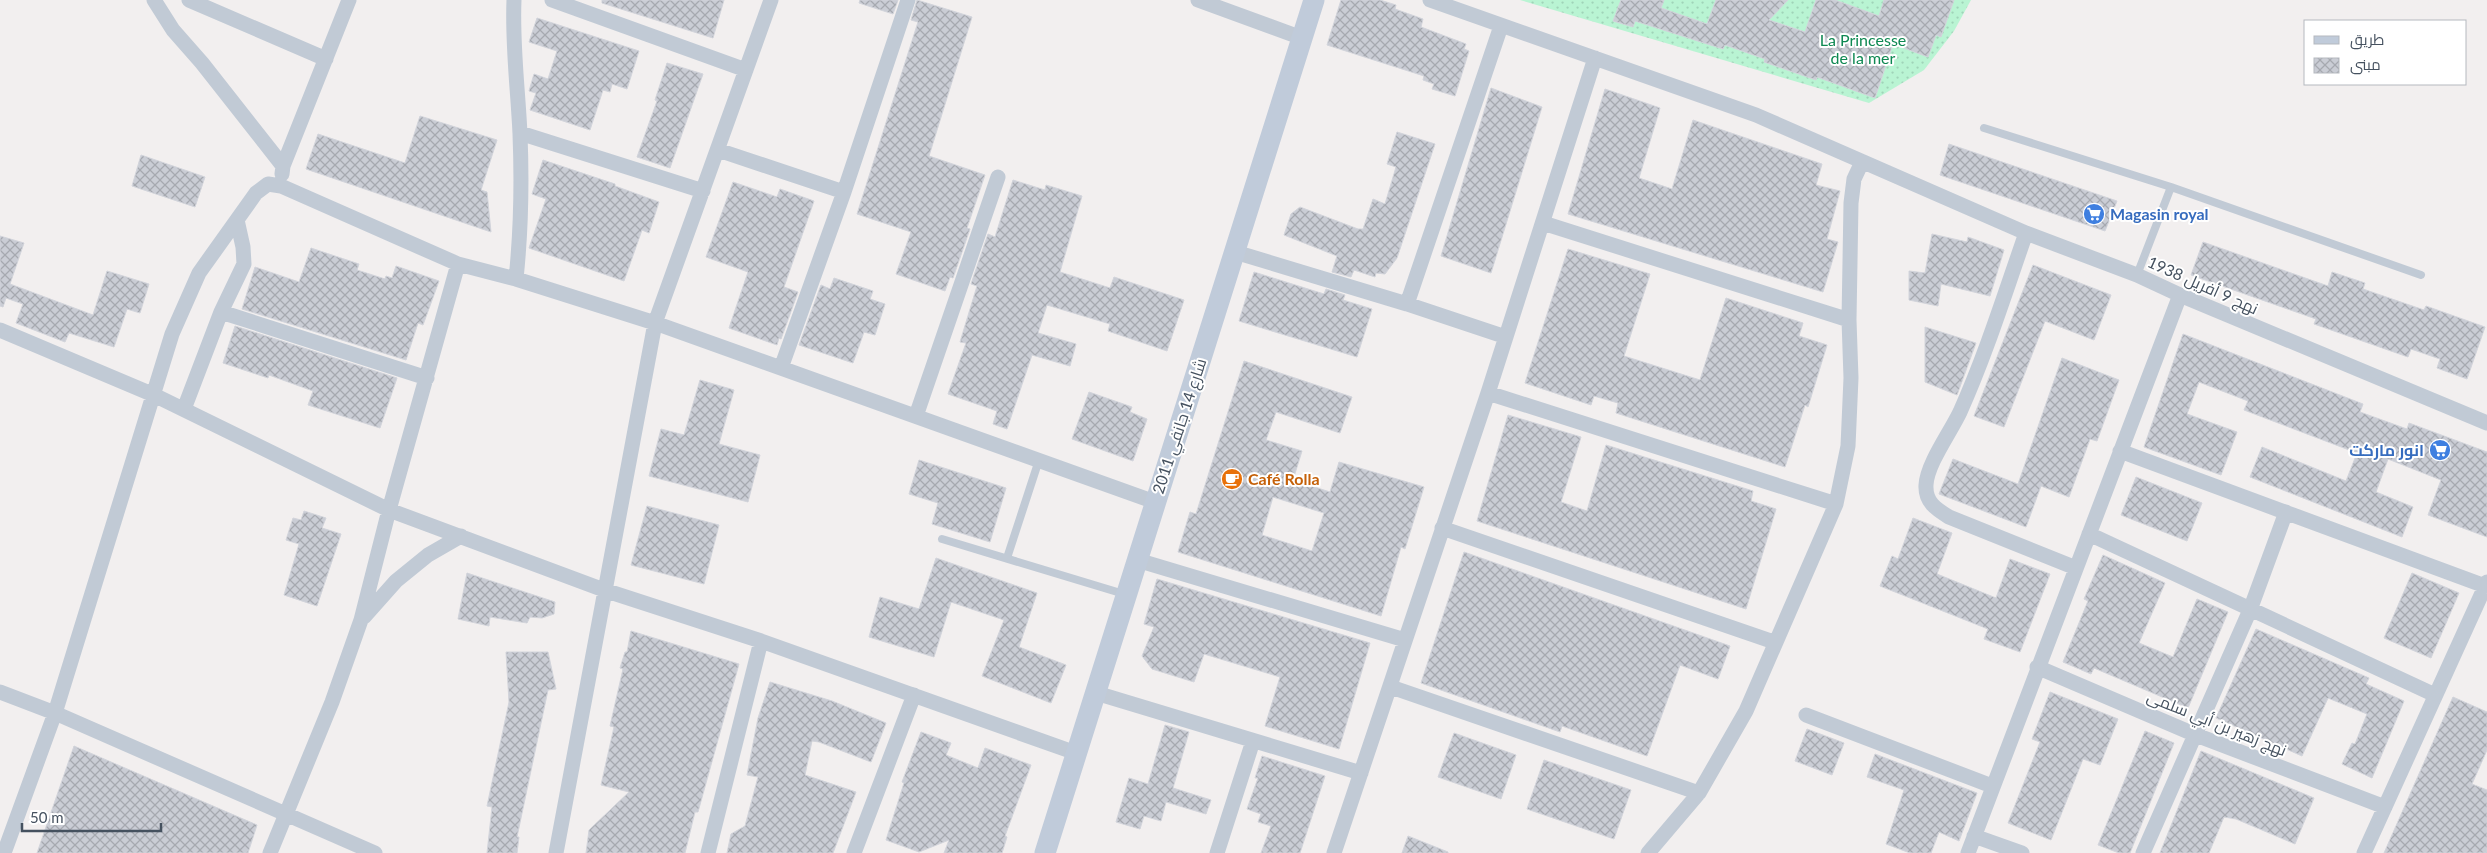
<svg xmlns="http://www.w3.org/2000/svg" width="2487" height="853" font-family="Lato,Cairo,sans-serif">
<defs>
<pattern id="grass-dots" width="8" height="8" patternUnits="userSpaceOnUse" patternTransform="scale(1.25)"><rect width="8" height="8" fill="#b9f4d3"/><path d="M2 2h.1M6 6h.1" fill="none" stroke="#a0d3b8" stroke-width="1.8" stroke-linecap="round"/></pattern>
<pattern id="building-cross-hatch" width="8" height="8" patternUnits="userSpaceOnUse" patternTransform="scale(1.25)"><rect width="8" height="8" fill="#cacdd5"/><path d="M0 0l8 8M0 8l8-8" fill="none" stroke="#a6a9b0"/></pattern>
</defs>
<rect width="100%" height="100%" fill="#f2efef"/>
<path fill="url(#grass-dots)" d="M1520,0H1971L1954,31L1924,70L1869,103Z"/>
<path fill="url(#building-cross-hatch)" stroke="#d2d4db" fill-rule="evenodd" d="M602,0H724L713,38L602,3Z
M860,0H898L893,14L859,3Z
M917,0L972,17L929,156L985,175L967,228L970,229L953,278L950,277L945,291L896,274L911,232L857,214L918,22L911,20Z
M1341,0H1380L1396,5L1395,9L1423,19L1421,27L1466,44L1464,49L1469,51L1455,96L1432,89L1434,84L1423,80L1424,76L1327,45Z
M1621,0H1664L1661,8L1707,24L1716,0H1788L1769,20L1805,32L1816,0H1835L1879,16L1884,0H1954L1941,37L1936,35L1928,57L1893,44L1875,98L1817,77L1816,80L1764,62L1765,59L1725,45L1723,49L1635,21L1633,27L1613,21Z
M537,18L639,51L627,89L612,84L610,92L603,90L590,130L530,110L536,93L529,91L534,74L548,79L557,51L529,42Z
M667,63L703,74L670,168L637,157L657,101L655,100Z
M1491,88L1542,107L1491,273L1441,256Z
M1605,89L1660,108L1639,178L1672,189L1693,120L1822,164L1816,185L1840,191L1827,239L1838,242L1823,292L1568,214Z
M420,116L497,140L481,190L487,192L491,232L306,169L318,134L405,163Z
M1397,132L1435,144L1397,258L1385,274L1376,273L1375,277L1354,270L1351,277L1332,272L1337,256L1284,235L1291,214L1300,207L1358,229H1363L1373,199L1385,204L1396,167L1387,164Z
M1949,144L2117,201L2105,231L1940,175Z
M141,155L205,177L195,207L132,186Z
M543,160L615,184V186L659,202L649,233L642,230L624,281L529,248L546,199L532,194Z
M1013,180L1045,190L1046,185L1082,196L1060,272L1110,288L1114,277L1184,300L1167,351L1108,331L1110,324L1047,305L1038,333L1076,344L1070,366L1032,355L1007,429L993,424L997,411L948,394L966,343L960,342L977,286L971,284L988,234L995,237Z
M733,182L777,197L780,189L814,201L784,287L798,292L781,339L779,338L777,345L729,328L748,272L706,257Z
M1932,234L1967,242L1968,237L2004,250L1990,296L1941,284L1938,306L1909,300V271L1925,273Z
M0,236L24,243L10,284L93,315L107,271L149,284L140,313L127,309L114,347L69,333L65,342L16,323L23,304L6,298L3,307L0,306Z
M2203,242L2328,286L2332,272L2365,283L2363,289L2424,310L2426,306L2485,327L2467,379L2437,368L2440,359L2411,349L2408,357L2314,324L2316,319L2191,275Z
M311,248L359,264L357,270L385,279L386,276L392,278L396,266L439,281L423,325L418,323L406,360L242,309L255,267L299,282Z
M1568,249L1650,274L1624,356L1700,380L1726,298L1803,323L1799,336L1827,345L1808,407L1805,405L1785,467L1616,413L1618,403L1594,396L1591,405L1525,383Z
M2033,265L2111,295L2094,340L2045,321L2004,427L1974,416Z
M1254,272L1324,294L1326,289L1345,295L1343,300L1372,309L1357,357L1239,321Z
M834,278L873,291L870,299L885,304L875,335L864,332L853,363L799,345L821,285L830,289Z
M235,326L397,378L380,428L308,405L313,391L269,375L268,378L223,363Z
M1925,327L1976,343L1957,395L1925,382Z
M2183,334L2363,404L2360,412L2407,429L2409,423L2487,452V537L2428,515L2441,480L2388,459L2376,492L2413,507L2402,537L2250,477L2262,447L2346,481L2357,453L2244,410L2248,401L2199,382L2187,414L2237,432L2221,475L2144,447Z
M2062,358L2119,380L2097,441L2090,439L2069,497L2041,486L2026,527L1939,494L1953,459L2018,484Z
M1244,361L1352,397L1340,433L1276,412L1266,440L1302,451L1293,480L1330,492L1339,462L1424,487L1405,549L1401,547L1381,616L1178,552L1190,512L1196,514ZM1273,497L1324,513L1312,551L1262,535Z
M700,380L734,390L719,444L760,455L748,502L649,476L661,429L684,435Z
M1089,392L1132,407L1130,412L1147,419L1133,461L1072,439Z
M1508,415L1581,437L1561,502L1587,511L1606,445L1753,491L1751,501L1776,509L1746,609L1477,521Z
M919,460L1006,488L990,542L932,524L938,503L909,494Z
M2136,477L2202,503L2187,541L2121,515Z
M647,506L719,525L704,584L631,565Z
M304,511L326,518L322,528L341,534L317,606L284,595L299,544L286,540L293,518L301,520Z
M1913,518L1952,533L1937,574L1996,598L2010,559L2050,574L2020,652L1984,639L1988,629L1880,586L1892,556L1898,559Z
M1464,552L1730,646L1718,679L1680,665L1647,756L1562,726L1560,732L1421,683Z
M2103,555L2165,583L2139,643L2173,657L2197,599L2228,612L2188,708L2094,668L2091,674L2063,662L2088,601L2084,599Z
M936,558L1037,593L1019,647L1066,665L1051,703L982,676L1004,620L951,602L934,657L869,637L880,597L919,609Z
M467,573L555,602L554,614L542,618L530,617L527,623L490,617L489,626L458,619Z
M2412,573L2459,593L2431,658L2384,638Z
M1157,579L1370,643L1339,749L1265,726L1280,677L1204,654L1194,682L1152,669L1142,656L1154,627L1144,624Z
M2256,629L2369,678L2366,684L2404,701L2372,778L2342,764L2352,743L2355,744L2367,714L2328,698L2302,756L2216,718Z
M631,631L739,664L698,812H695L685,853H586L589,830L629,792L601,785L614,727L610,726L623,669L620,668L625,652H627Z
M506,652H548L556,689L548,690L517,837H519L517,853H487L492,807L487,806L509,702Z
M770,682L832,701L886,723L871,762L819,742L812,741L805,775L856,792L833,853H727L731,834L745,826L758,777L747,775L758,718Z
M2050,692L2118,719L2100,765L2083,759L2051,840L2008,823L2040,742L2032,739Z
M2453,697L2487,712V750L2472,784L2487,790V853H2384Z
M1165,725L1189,732L1173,788L1211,800L1206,814L1166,802L1161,821L1144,816L1140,829L1116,822L1129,778L1148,784Z
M1807,729L1844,743L1832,775L1795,761Z
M2145,731L2174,743L2130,853H2119L2098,845Z
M921,732L951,743L946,755L978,768L985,748L1031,765L1005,836L1007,837L1002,853H944L949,840L919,852L886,840L904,783L902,782Z
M1454,733L1516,755L1501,799L1438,777Z
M74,746L257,825L248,853H37Z
M2201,751L2314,798L2295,844L2236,819L2224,817L2209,853H2160Z
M1875,754L1977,793L1959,841L1939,832L1931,853H1910L1886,844L1904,790L1867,777Z
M1262,756L1325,776L1300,853H1261L1271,826L1258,822L1261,814L1247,809L1258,778H1255Z
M1544,760L1631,790L1614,839L1527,809Z
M1408,836L1448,852V853H1402Z"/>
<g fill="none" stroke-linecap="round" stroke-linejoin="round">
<path stroke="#c1cad5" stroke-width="8" d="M1984,128L2171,187L2421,275
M2137,275L2171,187
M942,539L1124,594
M1007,558L1039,460"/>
<path stroke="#c1cad5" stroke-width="15" d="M154,0L173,30L202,63L283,166
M189,0L326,59
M514,0C512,45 518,89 520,134C522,183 521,231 516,279
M552,0L746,70
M1198,0L1302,38
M1430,0L1756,115L2026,233L2137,275L2180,295L2487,423
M520,133L703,191
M718,150L844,192
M282,174L283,166L349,0
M1543,223L1849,320
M2026,233C2005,293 1986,354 1960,412C1950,433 1927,464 1926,485C1925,502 1936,509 1949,517L2076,568
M1235,252L1407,304L1506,337
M1407,304L1501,26
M221,312L427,378
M0,330L154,395L389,510L604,590L761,641L1076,753
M781,368L844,192L908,0
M1488,393L1836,504
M184,409L221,312L244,264L243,247L237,220
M916,416L998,177
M2120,451L2485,586
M1442,528L1774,642
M2089,534L2435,695
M1137,560L1405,640
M364,617L396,581L428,555L461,536
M2037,667L2196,735L2385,807
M1391,687L1699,793
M0,692L55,713L375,853
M1096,693L1361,773
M1806,715L1992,786
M1974,836L2022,853
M4,853L55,713L172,334L199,273L256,193L268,184L281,186L458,264L516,279L655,323L1155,502
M270,853L332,702L361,620L389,510L458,264
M556,853L655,323L771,0
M708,853L761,641
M854,853L914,695
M1217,853L1253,741
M1334,853L1488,393L1595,58
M1648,853L1699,793L1746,711L1836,504L1848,446L1851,378L1849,320L1851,203L1854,179L1862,162
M1968,853L2180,295
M2143,853L2250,610L2286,512
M2364,853L2487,582"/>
<path stroke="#c0cbda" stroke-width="21" d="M1045,853L1314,0"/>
</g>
<defs>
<g id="supermarket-disc" transform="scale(1.125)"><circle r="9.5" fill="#3f7fe0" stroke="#fff"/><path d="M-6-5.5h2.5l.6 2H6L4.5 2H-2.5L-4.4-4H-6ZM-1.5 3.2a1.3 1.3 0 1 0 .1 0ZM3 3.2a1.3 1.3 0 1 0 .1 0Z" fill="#fff"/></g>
<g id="cafe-disc" transform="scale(1.125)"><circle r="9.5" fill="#e8710a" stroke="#fff"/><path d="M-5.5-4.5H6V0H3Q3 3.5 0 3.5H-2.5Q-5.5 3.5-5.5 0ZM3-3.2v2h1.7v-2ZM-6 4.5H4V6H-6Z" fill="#fff"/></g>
</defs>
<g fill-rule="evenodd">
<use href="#supermarket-disc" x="2094" y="214"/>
<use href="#supermarket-disc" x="2440" y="450"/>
<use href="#cafe-disc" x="1232" y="479"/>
</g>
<g text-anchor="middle" stroke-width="4" stroke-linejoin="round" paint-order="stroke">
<g font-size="16" fill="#0e8852" stroke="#fff">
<text x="1863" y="46">La Princesse<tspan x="1863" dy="18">de la mer</tspan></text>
</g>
<g font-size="16" font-weight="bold" fill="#366cbe" stroke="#fff" text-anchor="start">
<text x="2110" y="220">Magasin royal</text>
<text x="2424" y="456" text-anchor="end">انور ماركت</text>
</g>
<g font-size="16" fill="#45515f" stroke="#fff">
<text transform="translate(2203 285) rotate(24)" y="6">نهج 9 أفريل 1938</text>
<text transform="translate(1179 426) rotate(-72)" y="6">شارع 14 جانفي 2011</text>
<text transform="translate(2217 723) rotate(22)" y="6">نهج زهير بن أبي سلمى</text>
</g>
<g font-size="16" font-weight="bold" fill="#c56008" stroke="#fff" text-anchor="start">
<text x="1248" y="485">Café Rolla</text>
</g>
</g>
<rect x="2304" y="20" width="162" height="65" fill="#ffffff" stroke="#b5b9bf"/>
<rect x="2314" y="36" width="25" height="8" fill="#c0cbda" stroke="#b5b9bf"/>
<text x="2350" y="45" font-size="15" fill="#45515f">طريق</text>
<rect x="2314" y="58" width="25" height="15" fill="url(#building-cross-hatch)" stroke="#b5b9bf"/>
<text x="2350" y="70" font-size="15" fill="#45515f">مبنى</text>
<path d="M22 823v8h139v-8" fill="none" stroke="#45515f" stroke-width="2.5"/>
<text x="30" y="823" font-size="15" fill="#45515f" stroke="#ffffff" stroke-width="4" paint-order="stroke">50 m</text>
</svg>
